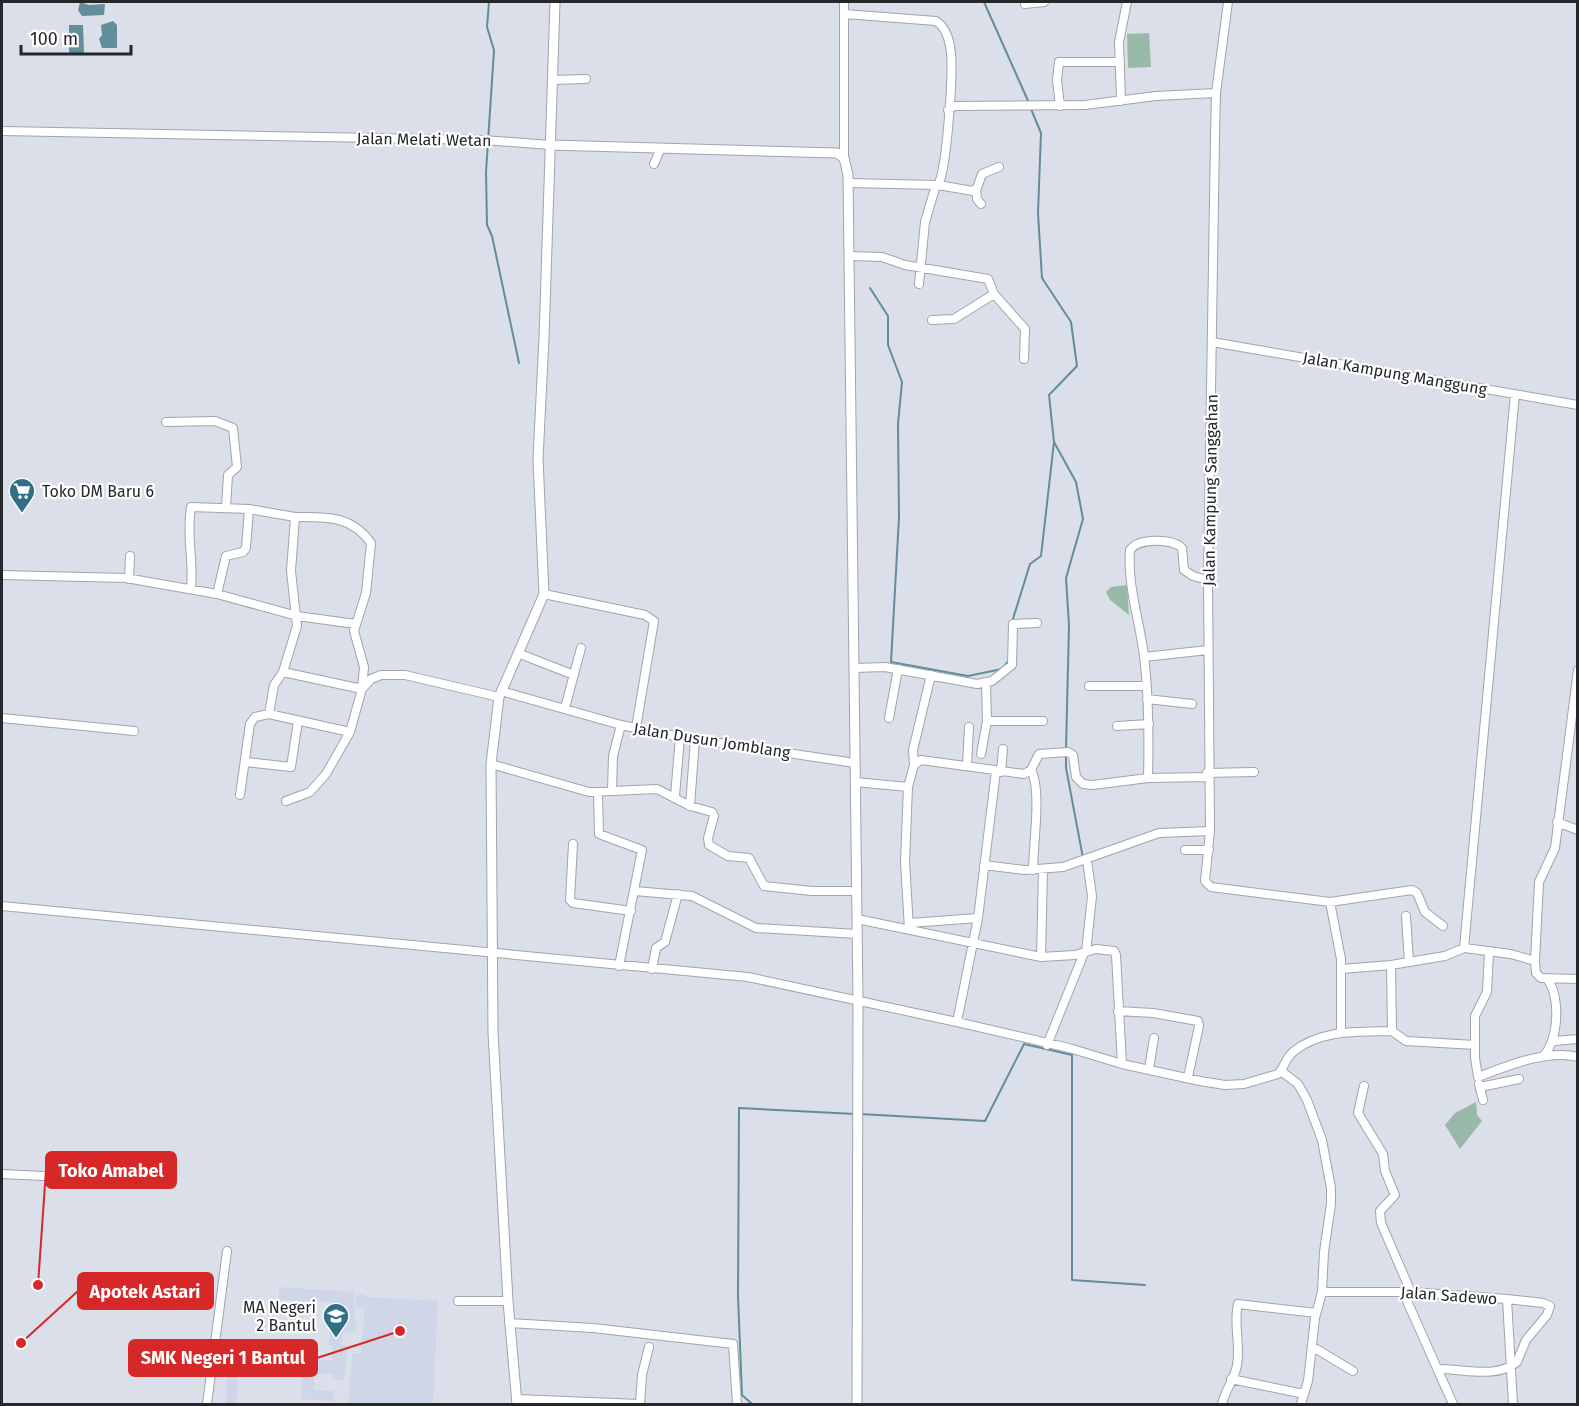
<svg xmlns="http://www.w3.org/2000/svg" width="1579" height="1406" font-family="'Fira Sans',sans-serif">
<rect width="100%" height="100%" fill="#dbdfe9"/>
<path fill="#cfd6e7" d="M279,1287L354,1292L356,1332L343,1333L342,1345L348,1346L344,1380L333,1379V1374H314V1390L334,1391V1401L301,1399L302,1372L276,1369V1358L332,1360V1346L329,1345L332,1302L279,1300Z
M365,1294V1297L438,1301L433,1404H348L352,1354L361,1353L365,1308L356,1307V1295Z
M227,1352L239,1353L237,1404H210L226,1403Z"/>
<path fill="#98b9a7" d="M1149,33L1151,67L1128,68L1127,34Z
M1127,585L1129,615L1110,600L1106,592L1111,587Z
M1476,1102L1477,1115L1482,1121L1460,1149L1445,1125L1455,1113Z"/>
<path fill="#628e9b" d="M80,2L89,5L105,4L104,15L82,16L78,10Z
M113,21L117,25V48H102L99,39L102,35L101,25Z
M69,25H83L84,53H69Z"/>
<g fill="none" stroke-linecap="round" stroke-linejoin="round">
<path stroke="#628e9b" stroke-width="2" d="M489,2L487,27L494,50L486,172L487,225L492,236L519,363
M984,2L1029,103
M1031,109L1041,133L1038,213L1042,278L1071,322L1077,366L1049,395L1054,442L1076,482L1083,519L1066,578L1069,625L1066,749
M870,288L888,316V345L902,382L898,424L899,517L891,662L968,676L1002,669L1009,660
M1012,622L1030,564L1041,556L1054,442
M1066,755V768L1083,858
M860,1114L985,1121L1024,1044L1072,1055V1280L1145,1285
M752,1404L742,1395L738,1296L739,1108L855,1114"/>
<g stroke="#9fa4ad" stroke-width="10">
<path id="minor" d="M844,2V158
M1228,2L1216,93L1215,137L1208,580L1210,831L1205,881L1211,887L1330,902L1412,890L1417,893L1425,912L1443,926
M1025,4L1044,2
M845,14L936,21C947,28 950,42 951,54C953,75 947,169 938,185L849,183
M552,80L586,79
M1121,101L1119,42L1127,2
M1060,106L1057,80L1059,62H1120
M948,110L954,106L1085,105L1156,96L1216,93
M2,131L484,140L550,145
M654,164L661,148
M938,185L973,191L977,188L982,174L999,167
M976,190L977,199L981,204
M850,256L882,257L905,265L988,279L994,294L1025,329L1024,359
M919,284L925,222L936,185
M932,320L954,319L994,294
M1212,342L1578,405
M166,422L215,421L233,428L237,467L228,475L226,507
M2,575L126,578L217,594L297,616L356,624
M129,579L130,556
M191,589C194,559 186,537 191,507L249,509L295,517
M217,594L226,556L243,552L246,548L249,509
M544,594L645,615L654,621L636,728
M520,654L574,675
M1144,657L1208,650
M854,668L885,667L977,684L992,681L1012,665L1013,624L1037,623
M1089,686H1146
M501,691L621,725L680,737L855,763
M1147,699L1192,704
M565,708L581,648
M269,714L274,685L283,672L297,626L291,571L295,517C326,517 351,515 371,543L366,593L354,631L364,667L362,689L283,672
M2,718L134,731
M889,718L898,669
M987,721H1043
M1117,726L1149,724
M981,754L987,721L986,683
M246,762L291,767L298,721
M491,764L589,792L657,789L690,806L712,812L714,816L708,838L709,845L728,856L749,858L764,886L812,891H856
M914,765L913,750L931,675
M967,766L969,727
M1031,770C1042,790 1033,845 1033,870
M1001,772L1003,749
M1207,773L1254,772
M1148,778C1149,737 1149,697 1144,656C1140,622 1127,585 1130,550C1138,538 1172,538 1182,548L1184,570L1193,576L1208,580
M855,782L908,787L914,765L921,760L1024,774L1031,770L1039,754L1068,752L1073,755L1076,777L1083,784L1093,785L1148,778L1208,777
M908,787L905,862L909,929
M612,791L613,756L621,725
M598,793L599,834L642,850L619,966
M240,795L250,724L255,717L269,714L350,732
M675,796L680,737
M286,801L310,792L326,774L350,732L362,689L371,679L381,675H405L499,697
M690,806L695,739
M1557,822L1578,830
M573,844L570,900L573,903L631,911
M1185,850H1209
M984,865L1024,870L1063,867L1159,833L1210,831
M635,891L692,896L756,928L857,934
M1330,902L1341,959V1033
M2,906L748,977L957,1022L1069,1048L1122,1064L1200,1081L1225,1085L1244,1084L1278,1074C1284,1068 1285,1059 1293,1052C1320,1029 1359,1032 1392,1031L1391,965
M1406,916L1409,962
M857,919L1041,957L1075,955L1096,949L1114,951L1116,955L1122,1064
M910,923L978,918
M1464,948L1515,394
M1086,952L1092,896L1087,860
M1489,952L1487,992L1475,1016V1058L1478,1077C1507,1066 1547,1049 1578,1057
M1041,957L1043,869
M1535,961L1539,882L1555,848L1578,670
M652,969L656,948L665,942L678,894
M1342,969L1391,965L1445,956L1464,948L1511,954L1535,961L1536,973L1541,978L1578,979
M1118,1011L1153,1013L1198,1021L1199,1026L1188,1077
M957,1022L978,918L996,771
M1392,1031L1406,1041L1475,1045
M1554,1041L1578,1039
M1047,1045L1084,953
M1542,1057C1559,1043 1561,995 1547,979
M1149,1069L1154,1038
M1281,1071L1298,1084L1307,1100L1322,1140L1331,1188V1204L1324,1252L1322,1292L1315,1318L1308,1381L1301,1404
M1479,1084L1483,1100
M1364,1086L1358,1113L1383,1154L1385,1171L1395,1195L1380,1211L1381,1223L1411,1292
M1480,1087L1519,1079
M2,1174L44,1176
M1322,1292H1411L1507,1299L1513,1404
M1403,1292L1453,1404
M458,1301H508
M509,1323L593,1328L733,1344L737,1404
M1313,1347L1353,1371
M1439,1369C1465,1369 1496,1379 1517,1362L1526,1340L1547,1315L1550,1306L1543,1303L1507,1299
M1231,1379L1304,1394
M516,1399L639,1404
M207,1404L227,1251
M640,1404L642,1375L649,1347
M1222,1404C1225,1390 1235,1379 1237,1365C1241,1344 1233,1325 1238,1304L1316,1313"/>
</g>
<g stroke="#9fa4ad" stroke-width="11">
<path id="tertiary" d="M550,145L837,153L844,158L848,175L858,1002L857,1404
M517,1404L508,1301L493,1033L491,764L499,697L544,594L538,459L544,338L555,2"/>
</g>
<use href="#minor" stroke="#fff" stroke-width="8"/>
<use href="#tertiary" stroke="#fff" stroke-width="9"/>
</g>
<defs>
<g id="supermarket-pin" transform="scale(1.35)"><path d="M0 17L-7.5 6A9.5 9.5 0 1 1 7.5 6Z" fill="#306f84" stroke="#fff"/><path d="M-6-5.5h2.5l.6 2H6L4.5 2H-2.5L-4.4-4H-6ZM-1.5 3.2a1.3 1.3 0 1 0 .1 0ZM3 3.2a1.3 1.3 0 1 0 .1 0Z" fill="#fff"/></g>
<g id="school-pin" transform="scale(1.35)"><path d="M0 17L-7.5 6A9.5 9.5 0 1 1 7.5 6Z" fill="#306f84" stroke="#fff"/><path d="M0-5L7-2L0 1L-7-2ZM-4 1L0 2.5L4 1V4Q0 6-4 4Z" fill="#fff"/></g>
</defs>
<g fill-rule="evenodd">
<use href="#supermarket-pin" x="22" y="491"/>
<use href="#school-pin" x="336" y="1316"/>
</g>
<g text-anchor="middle" stroke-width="4.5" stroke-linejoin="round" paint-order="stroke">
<g font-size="16" fill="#25272a" stroke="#fff">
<text transform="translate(424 139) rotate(1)" y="6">Jalan Melati Wetan</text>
<text transform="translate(1395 373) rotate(10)" y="6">Jalan Kampung Manggung</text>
<text transform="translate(1210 490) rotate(-89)" y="6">Jalan Kampung Sanggahan</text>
<text transform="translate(712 740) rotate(9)" y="6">Jalan Dusun Jomblang</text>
<text transform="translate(1449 1295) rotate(4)" y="6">Jalan Sadewo</text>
</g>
<g font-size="16" fill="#25272a" stroke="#fff" text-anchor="start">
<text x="42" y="497">Toko DM Baru 6</text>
<text x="316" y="1313" text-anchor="end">MA Negeri<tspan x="316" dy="18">2 Bantul</tspan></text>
</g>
</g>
<path fill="none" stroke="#d62828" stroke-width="2" d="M38 1285L46 1170M21 1343L78 1291M400 1331L317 1358"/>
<g fill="#d62828" stroke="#fff" stroke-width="2">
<circle cx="38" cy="1285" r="6"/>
<circle cx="21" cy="1343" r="6"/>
<circle cx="400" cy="1331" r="6"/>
</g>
<g fill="#d62828" stroke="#d62828" stroke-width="2">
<rect x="46" y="1152" width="130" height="36" rx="6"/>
<rect x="78" y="1273" width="135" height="36" rx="6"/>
<rect x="129" y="1340" width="188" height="36" rx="6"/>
</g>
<g font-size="18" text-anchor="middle" font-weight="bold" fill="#fff">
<text x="111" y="1177">Toko Amabel</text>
<text x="145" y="1298">Apotek Astari</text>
<text x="223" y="1364">SMK Negeri 1 Bantul</text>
</g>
<rect width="1579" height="1406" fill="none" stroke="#25272a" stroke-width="6"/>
<path d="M21 45v9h110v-9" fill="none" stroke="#25272a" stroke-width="3"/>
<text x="30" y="45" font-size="18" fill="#25272a" stroke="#ffffff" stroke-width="4.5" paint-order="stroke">100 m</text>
</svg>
